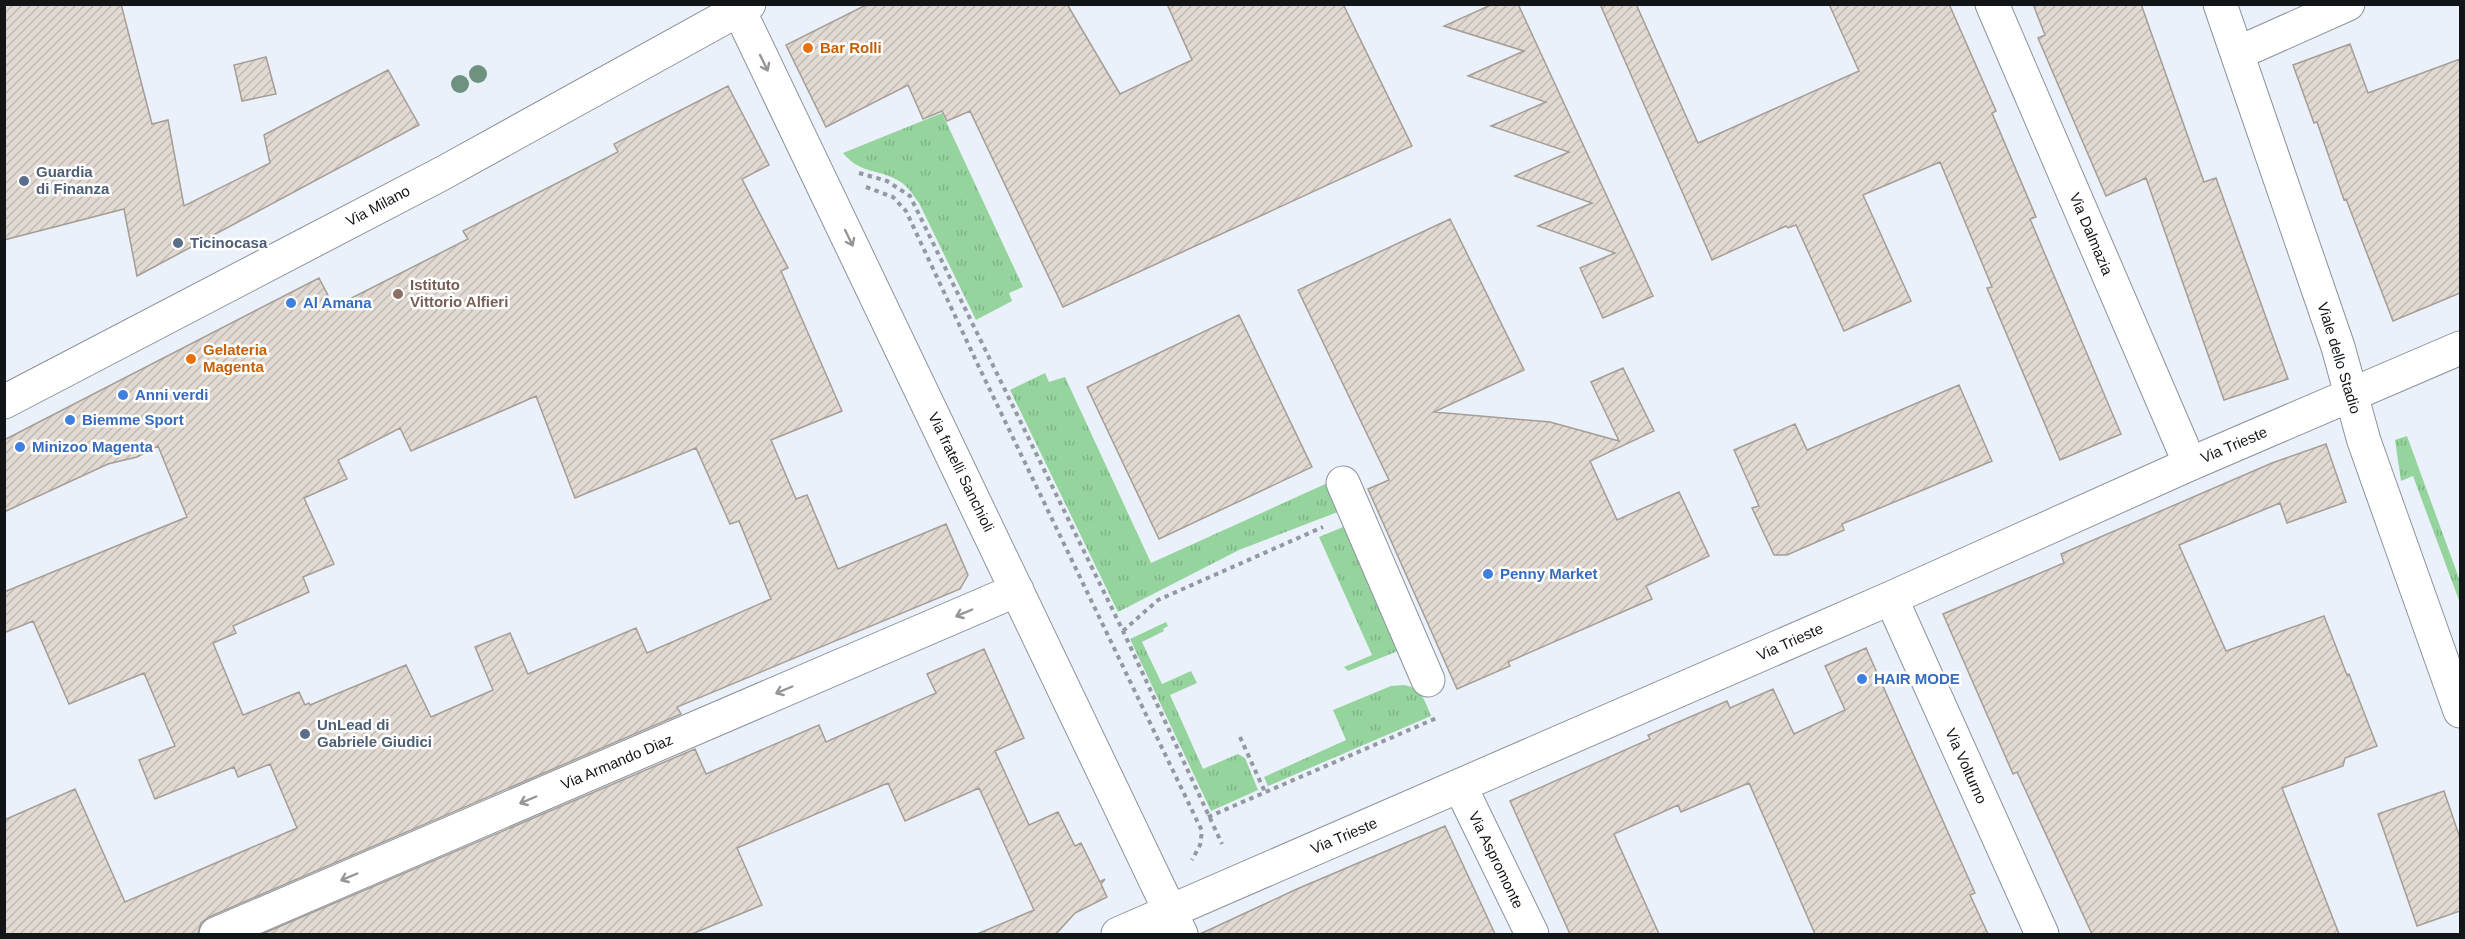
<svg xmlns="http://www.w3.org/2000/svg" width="2465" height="939" font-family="Arial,sans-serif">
<defs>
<pattern id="grass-tufts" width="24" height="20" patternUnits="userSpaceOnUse" patternTransform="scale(1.5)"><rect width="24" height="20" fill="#95d49d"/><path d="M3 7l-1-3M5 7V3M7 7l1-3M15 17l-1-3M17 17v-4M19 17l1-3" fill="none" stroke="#7fb586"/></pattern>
<pattern id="building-hatch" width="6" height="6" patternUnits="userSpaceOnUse" patternTransform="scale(1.5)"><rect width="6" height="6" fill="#e2dad2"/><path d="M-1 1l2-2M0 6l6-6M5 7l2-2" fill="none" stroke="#c1bab4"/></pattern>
</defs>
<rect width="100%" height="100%" fill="#eaf1fa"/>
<path fill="url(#grass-tufts)" d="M942,113L1023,287L1009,293L1012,301L976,320L919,203C913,195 908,186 899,181C878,168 861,175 843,153Z
M1045,373L1049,382L1065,377L1151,563L1332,481L1343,510L1239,550L1118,612L1010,390Z
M2407,436L2460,581V603L2413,476L2401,481L2395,440Z
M1348,525L1403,649L1348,671L1344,667L1372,655L1319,537Z
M1166,622L1168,626L1163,629L1164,631L1142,642L1162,684L1191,671L1197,683L1170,695L1203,769L1238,754L1245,758L1258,790L1211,811L1130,639Z
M1404,685C1422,688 1425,701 1431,716L1268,786L1264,777L1346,740L1333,710L1391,686Z"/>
<path fill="url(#building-hatch)" stroke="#a59e96" stroke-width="1.5" fill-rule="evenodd" d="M4,4H121L152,124L168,120L184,206L270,163L264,135L388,70L419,125L137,276L124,209L4,240Z
M868,4H1067L1120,94L1192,60L1167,4H1343L1412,146L1063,307L970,111L947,121L942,111L923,119L908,85L826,127L786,45Z
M1493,4H1518L1653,296L1603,318L1580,268L1615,253L1538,226L1592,203L1515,176L1569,152L1491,126L1546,102L1468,76L1524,51L1444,26Z
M1600,4H1636L1698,143L1859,71L1829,4H1949L1996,111L1992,113L2036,217L2030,219L2121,434L2060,460L1987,288L1992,287L1940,162L1863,195L1911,301L1844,331L1796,225L1788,228L1786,226L1712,260Z
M2033,4H2141L2204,182L2216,178L2288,379L2224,400L2146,178L2106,196L2038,38L2045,35Z
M2350,44L2368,93L2460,59V293L2393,321L2346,199L2344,200L2317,122L2314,123L2293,65Z
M266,57L276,94L242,101L234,65Z
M728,86L769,165L742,179L788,268L781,271L842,411L771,440L796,499L807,495L838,569L946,524L968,575L960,589L677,707L681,714L209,917L201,923L198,934H4V820L75,789L125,902L297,828L270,764L238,777L234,767L155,799L139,760L175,746L144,673L69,704L33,621L4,633V592L187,517L158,446L137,457L108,464L4,512V440L319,278L334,307L468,239L463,231L618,152L614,144ZM536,396L575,498L696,448L730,524L739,521L771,599L647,653L636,628L528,674L510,633L475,647L493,690L431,717L406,665L310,705L309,703L305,705L299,692L243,715L213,643L236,633L233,626L309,592L303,577L334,564L304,498L347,479L338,460L400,428L411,451Z
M1450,219L1524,370L1434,412L1550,422L1619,441L1591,382L1623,368L1654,431L1590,461L1617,520L1679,492L1709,556L1646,586L1652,599L1508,662L1510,666L1457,689L1368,489L1389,480L1298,290Z
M1239,315L1312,467L1159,539L1087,387Z
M1959,385L1992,461L1842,524L1844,530L1787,555H1774L1752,508L1759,506L1734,450L1795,424L1807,450Z
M2326,444L2346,502L2287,523L2280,503L2179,545L2226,651L2324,616L2347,675L2349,674L2377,746L2345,758L2343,766L2282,788L2339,934H2092L2017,772L2013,774L1943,614L2064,563L2061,554L2272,463Z
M1866,648L1975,893L1970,895L1988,934H1815L1749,783L1681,812L1678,805L1614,834L1659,934H1570L1510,801L1650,739L1648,735L1727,701L1730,708L1773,689L1794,734L1845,710L1825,666Z
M984,649L1024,738L995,751L1029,825L1058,812L1075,846L1081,843L1100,882L1105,879L1101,884L1107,897L1075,913L1056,934H977L1034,910L979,788L905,821L888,783L737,848L762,905L692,934H262L695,749L706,774L819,725L826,742L936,693L927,674Z
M2444,791L2460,838V911L2417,926L2378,814Z
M1445,826L1495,934H1200L1297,889Z"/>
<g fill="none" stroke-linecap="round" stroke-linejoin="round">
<g stroke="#8d939b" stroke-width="35">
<path id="minor" d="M1992,4L2190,464
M2220,4L2338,347L2364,441L2460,711
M739,10L1181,934
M2238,53L2348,4
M4,402L443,173L749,4
M1343,483L1428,680
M1891,598L2042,934
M1460,786L1532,934
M216,934L1017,590
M1118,934L1891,598L2190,464L2460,348"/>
</g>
<path stroke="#9499a0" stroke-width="4" stroke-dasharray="4.5 4.5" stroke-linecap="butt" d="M859,173L887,181L910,196L1123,631L1222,844
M866,187L893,197L906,211L978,365L1202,831L1200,845L1192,860
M1123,631L1158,600L1323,527
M1240,737L1265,792
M1208,817L1439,717"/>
<use href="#minor" stroke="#fff" stroke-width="33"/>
</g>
<g fill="#6f917f">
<circle cx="478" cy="74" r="9"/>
<circle cx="460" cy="84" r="9"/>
</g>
<defs><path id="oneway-shaft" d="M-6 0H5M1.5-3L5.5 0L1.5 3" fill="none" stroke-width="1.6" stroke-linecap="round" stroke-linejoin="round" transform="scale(1.5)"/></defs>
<g stroke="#949697">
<use href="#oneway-shaft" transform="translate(764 63) rotate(64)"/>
<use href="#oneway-shaft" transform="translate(849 238) rotate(64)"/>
<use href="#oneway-shaft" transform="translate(964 613) rotate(157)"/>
<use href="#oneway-shaft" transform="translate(784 690) rotate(157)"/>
<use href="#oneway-shaft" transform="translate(528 800) rotate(157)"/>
<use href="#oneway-shaft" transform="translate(349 877) rotate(157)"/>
</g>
<g fill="#e8710a" stroke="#fff" stroke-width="2">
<circle cx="808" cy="48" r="6"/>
<circle cx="191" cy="359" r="6"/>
</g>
<g fill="#5c6f8a" stroke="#fff" stroke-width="2">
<circle cx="24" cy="181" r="6"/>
<circle cx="178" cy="243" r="6"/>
<circle cx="305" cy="734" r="6"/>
</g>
<circle fill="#8d6e63" stroke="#fff" stroke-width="2" cx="398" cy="294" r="6"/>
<g fill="#3f7fe0" stroke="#fff" stroke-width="2">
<circle cx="291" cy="303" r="6"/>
<circle cx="123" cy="395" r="6"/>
<circle cx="70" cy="420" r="6"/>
<circle cx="20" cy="447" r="6"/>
<circle cx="1488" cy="574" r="6"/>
<circle cx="1862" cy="679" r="6"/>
</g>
<g text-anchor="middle" stroke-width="5" stroke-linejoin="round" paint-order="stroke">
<g font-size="15" font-weight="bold" fill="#c56008" stroke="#fff" text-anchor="start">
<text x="820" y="53">Bar Rolli</text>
<text x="203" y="355">Gelateria<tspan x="203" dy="17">Magenta</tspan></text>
</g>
<g font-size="15" font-weight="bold" fill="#4e5e75" stroke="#fff" text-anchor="start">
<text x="36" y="177">Guardia<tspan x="36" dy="17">di Finanza</tspan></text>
<text x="190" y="248">Ticinocasa</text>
<text x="317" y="730">UnLead di<tspan x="317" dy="17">Gabriele Giudici</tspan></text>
</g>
<g font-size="15" fill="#121518" stroke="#fff">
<text transform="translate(378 206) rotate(-28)" y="5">Via Milano</text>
<text transform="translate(2091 234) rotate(67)" y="5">Via Dalmazia</text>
<text transform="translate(2339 358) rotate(73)" y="5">Viale dello Stadio</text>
<text transform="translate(2234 445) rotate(-23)" y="5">Via Trieste</text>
<text transform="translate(961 472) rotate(64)" y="5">Via fratelli Sanchioli</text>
<text transform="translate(1790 642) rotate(-24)" y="5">Via Trieste</text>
<text transform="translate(617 762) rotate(-23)" y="5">Via Armando Diaz</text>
<text transform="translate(1966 766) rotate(66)" y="5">Via Volturno</text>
<text transform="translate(1344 836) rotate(-23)" y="5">Via Trieste</text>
<text transform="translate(1496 860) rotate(64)" y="5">Via Aspromonte</text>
</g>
<g font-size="15" font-weight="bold" fill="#785e54" stroke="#fff" text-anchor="start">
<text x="410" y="290">Istituto<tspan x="410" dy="17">Vittorio Alfieri</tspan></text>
</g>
<g font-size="15" font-weight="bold" fill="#366cbe" stroke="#fff" text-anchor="start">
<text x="303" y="308">Al Amana</text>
<text x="135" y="400">Anni verdi</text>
<text x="82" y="425">Biemme Sport</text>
<text x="32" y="452">Minizoo Magenta</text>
<text x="1500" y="579">Penny Market</text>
<text x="1874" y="684">HAIR MODE</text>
</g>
</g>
<rect width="2465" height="939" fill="none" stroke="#121518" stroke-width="12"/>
</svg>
